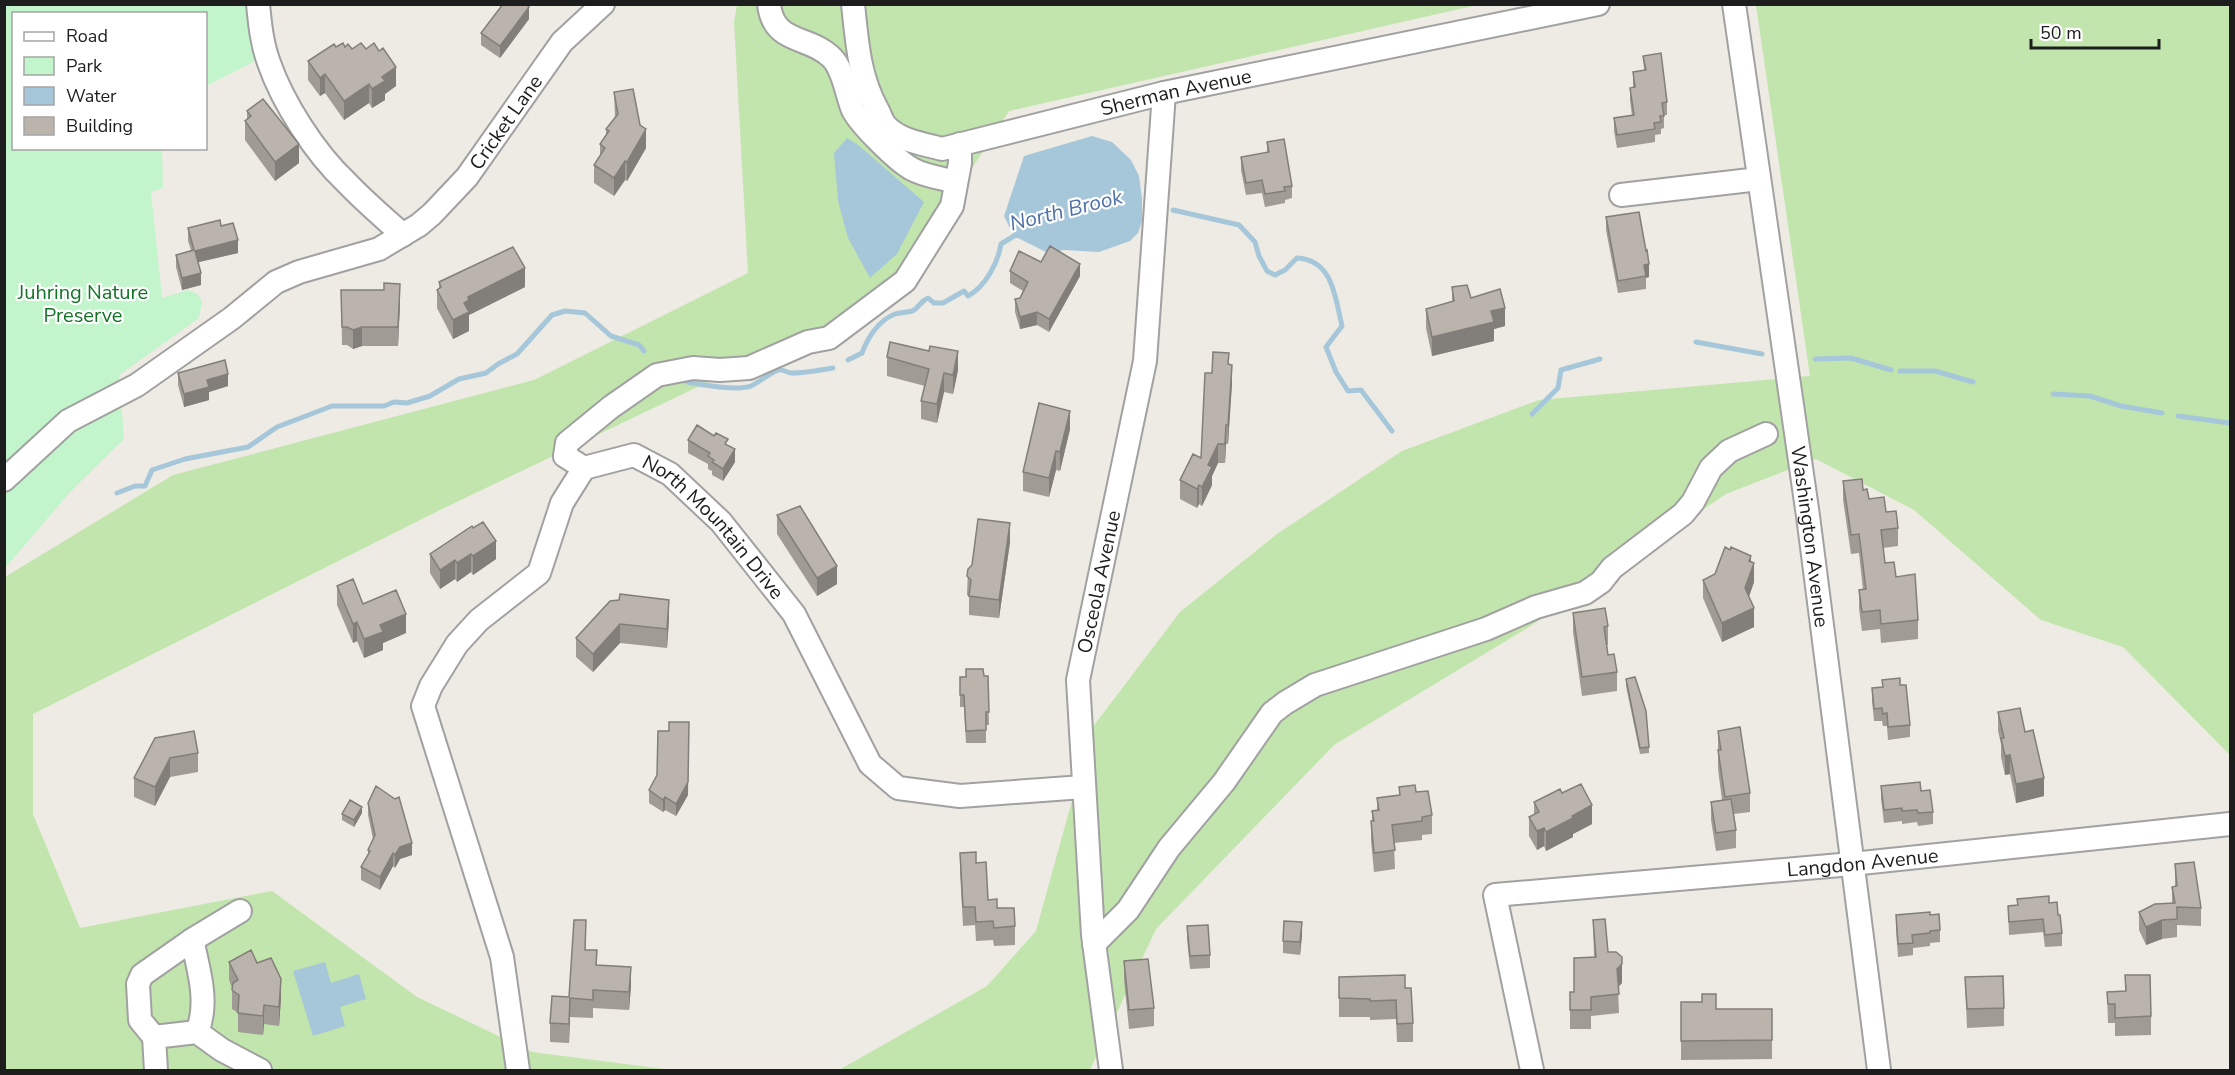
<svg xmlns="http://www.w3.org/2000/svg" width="2235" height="1075" font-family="'Nunito Sans',sans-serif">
<rect width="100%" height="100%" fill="#edebe3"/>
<path fill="#c1e5ac" d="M737,5H1477L1009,111L890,295L446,507L33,714V814L80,928L272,891L417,997L532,1052L672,1070H5V577L173,475L534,380L748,273L734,22Z
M1756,5H2230V755L2123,647L2041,620L1914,510L1816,459L1726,494L1529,627L1334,745L1156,929L1090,1070H839L987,986L1036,931L1092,728L1180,612L1277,534L1402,451L1539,400L1810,376Z"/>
<path fill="#c2f5cc" d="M5,5H258L267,55L206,86V14H14V148L162,149L163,188L151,192L162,298L188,290L197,294L202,301L199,318L119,375L124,439L70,492L5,568Z"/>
<path fill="#a6c7d9" d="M1092,136L1112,142L1131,160L1139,176L1142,199V221L1138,233L1130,241L1099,252L1064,250L1048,253L1014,236L1004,216L1024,156Z
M847,138L857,144L924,202L897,254L870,278L848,238L838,201L834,153Z
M325,962L331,983L359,974L366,999L340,1007L345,1026L313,1036L293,971Z"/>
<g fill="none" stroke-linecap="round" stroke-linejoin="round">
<path stroke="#a6c7d9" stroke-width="5" d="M1173,210L1239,225L1255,242L1259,256L1267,271L1275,275L1285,270L1297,258C1333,260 1335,297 1342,326L1326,347L1336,372L1348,391L1361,390L1392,431
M1696,342L1762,354
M1815,359L1851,358L1891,370
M848,360L862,353C868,337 879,320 895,314C901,312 909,313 914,310C920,306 921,301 928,298L934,303H943L964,291L968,296C985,287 998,263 1001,244L1014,236L1020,235
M1900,371H1935L1973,382
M683,377L687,382C701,385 738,391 751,386C758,383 774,370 779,370C783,369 787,373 792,373C805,373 819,370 833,368
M2053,394L2090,396L2121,406L2162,413
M1532,414L1558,388L1561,370L1600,359
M2178,416L2230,423
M117,493L135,486H145L152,470L185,459L248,447L277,427L332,406H384L394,402L407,403L430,396L459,379L486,373L498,364L517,354L552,315L565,311L585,313L611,336L639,345L644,351"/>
<g stroke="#a1a1a1" stroke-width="26">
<g id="minor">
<path d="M258,4C260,25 262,44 269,63C283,103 315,153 346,182C364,201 384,218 403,235"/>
<path d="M769,4C773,45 810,35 832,58C844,70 846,94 853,110C860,124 897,161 912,169C924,176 942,178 956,182"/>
<path id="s1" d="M853,4C857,42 859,76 877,109C880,114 882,122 886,126C900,141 924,144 942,149L1164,93L1598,4"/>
<path id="s2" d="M1734,4L1808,516L1879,1070"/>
<path d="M1621,195L1759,179"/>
<path d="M584,468L565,456L567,443L611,407L657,375L693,368L720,370L749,368L808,342L829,338L905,281L952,206L960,163V144"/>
<path id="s3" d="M4,480L68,421L137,385L232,318L276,282L299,272L379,249L419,225L432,214L467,177L562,42L603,4"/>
<path d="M192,940L240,911"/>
<path d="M1094,944L1128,910L1169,848L1224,782L1272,713L1285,703L1315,685L1486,629L1536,607L1585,593L1601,582L1612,568L1683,514L1693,502L1711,468L1729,451L1766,434"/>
<path d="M154,1037L140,1020L138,984L142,975L192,940C199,970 209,1004 197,1032"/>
<path d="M156,1070L154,1037L197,1032L222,1050L260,1070"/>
<path id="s4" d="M518,1070L502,957L423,706L431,686L457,644L479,620L539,573L562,503L584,468L634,455L670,474L721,522L794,614L870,764L898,788L960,796L1083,787"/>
<path id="s5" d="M1111,1070L1093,935L1078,680L1145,361L1164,93"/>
<path id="s6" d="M1532,1070L1495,895L1852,864L2230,824"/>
</g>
</g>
<use href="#minor" stroke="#fff" stroke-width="22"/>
</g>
<path fill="#a09b95" d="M529,19L500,58L481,45V33Z
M336,47H345L352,49H366L396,86L385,94V100L372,108L369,103L344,120L325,93L320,96L308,80V61Z
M1643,56L1667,102V115H1664V128L1661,129V134L1655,135V142L1617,148L1614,131V118L1632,116L1630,100V88L1633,87V72L1644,70Z
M614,92L640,125L646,148L627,181L625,180L614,196L594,183V165L600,155V144L606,134V129L615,117Z
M247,111L299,163L275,181L245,140V121L247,119Z
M1267,142L1292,186V198L1285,200V203L1265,207L1262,193L1246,195L1241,170V157L1267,153Z
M1606,217L1649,277L1646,278V289L1618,293L1606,230Z
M221,226L238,253L198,262L201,285L182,290L176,267V255L191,250L188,241V228Z
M1041,262L1080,276L1049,332L1037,325L1020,329L1015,312V299L1020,298L1023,291L1010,283V271Z
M439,282L525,287L469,315V331L453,339L437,308V290L439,289Z
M1452,287L1471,298L1505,326L1494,329V341L1432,356L1426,328V309L1452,301Z
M341,290L400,302L398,346H362L353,349L347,345H342Z
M887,357L958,370L953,394L944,392L937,423L921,419V401L925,386L887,376Z
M1229,364L1232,383L1228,444H1226L1225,463H1218L1212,476V485L1202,506L1199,504L1197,508L1180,499V480L1201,458L1212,373Z
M178,373L228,386L209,392V400L184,407L178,385Z
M1070,429L1060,471L1056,470L1049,497L1023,491V472Z
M688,440L728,445L735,462L723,481L712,475V471L708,469V464L688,453Z
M1843,481L1863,490L1869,499L1886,512L1898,528V546L1883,548L1885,563L1896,577L1918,620V639L1881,643L1880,629L1862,631L1859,609V590H1863L1859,553L1851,554L1843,500Z
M777,515L837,584L817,596L777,534Z
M472,526L496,559L473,575L471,572L457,582L455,579L440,589L430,573V554Z
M1010,542L999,618L969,615V597L967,595L968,569Z
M1751,562L1754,582L1749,597L1754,627L1722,642L1703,598V580Z
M337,586L363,604L406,633L383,643V650L364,658L357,641L353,643L337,605Z
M610,601L669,619L667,648L620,643L593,672L576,657V638Z
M1573,613L1608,626V645H1607L1608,655L1617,672V691L1582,696L1573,632Z
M988,676L989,725H986V743H966L964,707H960V677Z
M1626,679L1649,747V753L1640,754L1626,686Z
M1882,680L1900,685L1910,725V737L1888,740L1887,726H1883L1882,721H1874L1872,700V688L1882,687Z
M1998,712L2025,732L2044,796L2016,803L2010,774L2005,775L2001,757V744L1998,731Z
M1718,731L1750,793V812L1734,814L1736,830V848L1716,851L1711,820V802L1722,800L1718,769Z
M155,738L198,753V772L170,777L155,806L134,797V778Z
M1881,786L1921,791L1933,812V824L1918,826L1917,822L1902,824V821L1884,823L1881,799Z
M1399,787L1416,792L1432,815V834L1422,835V840L1394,843L1395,869L1374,872L1371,840V821H1372V811L1377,810V798L1399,795Z
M649,790L688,795L676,816L665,810L663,812L649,803Z
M1562,793L1592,824L1573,834V837L1546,851L1544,846L1537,850L1529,836V817L1534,815V802Z
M368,803L412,855L400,859L395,868L393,866L380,890L361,880V867L368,855V850L373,839L368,815Z
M362,813L354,827L342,820V814Z
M960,853L976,863L988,900L1015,926V945L994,946L993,940L976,941L975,925L963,926L960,871Z
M2175,864L2201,908V926L2177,925V937L2162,939L2146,945L2139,930V912L2172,903V887L2175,886Z
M2017,899L2049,903L2058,915L2062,933V946L2045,947L2043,932L2009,935L2008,906L2017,905Z
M1896,915H1930L1940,930V942L1930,943V946L1913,948V955L1898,957L1896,928Z
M1593,920L1622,983L1618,987L1619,1013L1591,1016V1029H1570V992H1574L1594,957Z
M1187,926L1210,955V968L1190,969L1187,939Z
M1302,935L1300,955L1283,953V941Z
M586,939L585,950L597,965L631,986L629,1010L593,1008V1018L570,1017L569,1043L550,1042V1023L569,997Z
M1124,961L1154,1008V1026L1129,1029L1124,980Z
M229,962L257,963L281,998L279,1026L264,1024L263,1035L238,1032V1013L232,1009V988L229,980Z
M2125,975L2151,1016V1035L2115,1036V1023H2108L2107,992L2125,991Z
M1339,977L1405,988L1413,1023V1042H1397L1396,1019L1370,1020V1017H1339Z
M1965,977L2004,1008V1026L1967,1028Z
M1681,1002L1716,1009H1772V1059L1681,1060Z"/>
<path fill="#827e79" d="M529,7V19L500,58V46Z
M396,67V86L385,94V100L372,108V89L382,77Z
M325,74V93L320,96V78Z
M369,84V103L344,120V101Z
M646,129V148L627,181V162Z
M299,144V163L275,181V162Z
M625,161V180L614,196V178Z
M238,240V253L195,263V251Z
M1080,264V276L1049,332V319Z
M1649,264V277L1646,278L1644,265Z
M525,268V287L469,315V331L453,339V320L468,297Z
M201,273V285L182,290V278Z
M400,284V302L398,346V327Z
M1505,308V326L1494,329V341L1432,356V337L1491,311Z
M1037,312V325L1020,329V317Z
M362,327V346L353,349V330Z
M958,351V370L953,394V375Z
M1232,365V383L1228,444V425Z
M944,373V392L937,423V404Z
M228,374V386L209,392V400L184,407V394L207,380Z
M1070,411V429L1060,471V452Z
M1226,425V444L1225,463V444Z
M1218,444V463L1212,476V485L1202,506V487L1208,465Z
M735,449V462L723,481V469Z
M1056,451V470L1049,497V478Z
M1199,485V504L1197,508V489Z
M1010,523V542L999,618V600Z
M496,541V559L473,575V556Z
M471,554V572L457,582V563Z
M1751,556V572L1754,563V582L1745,607V588L1749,561Z
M455,560V579L440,589V570Z
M837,566V584L817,596V578Z
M669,600V619L667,648V629Z
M1754,608V627L1722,642V623Z
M406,614V633L383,643V650L364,658V639L380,625Z
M357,622V641L353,643V624Z
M620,624V643L593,672V654Z
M689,722L688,795L676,816V804Z
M2010,755V774L2005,775V756Z
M170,758V777L155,806V787Z
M2044,778V796L2016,803V784Z
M665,797V810L663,812V800Z
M1592,805V824L1573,834V837L1546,851V832L1572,816Z
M362,807V813L354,827V820Z
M1544,828V846L1537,850V831Z
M412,843V855L400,859L395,868V855L400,847Z
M393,853V866L380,890V877Z
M2162,920V939L2146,945V927Z
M1302,922V935L1300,955V942Z
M1622,957V983L1617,988V969Z
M631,967V986L629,1010V992Z
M281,979V998L279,1026V1007Z
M570,998V1017L569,1043V1024Z
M264,1005V1024L263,1035V1016Z"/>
<path fill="#bab4ad" stroke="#827e79" stroke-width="1.5" d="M503,4H526L529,7L500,46L481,33Z
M343,43L345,47L348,44L352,49L361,43L366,49L374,43L379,51L383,48L396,67L382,77L385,81L372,89L369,84L344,101L325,74L320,78L308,61L334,44L336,47Z
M1661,53L1667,102L1662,103L1664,116H1660L1661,122L1654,123L1655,129L1617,135L1614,118L1634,115L1630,88L1635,87L1633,72L1646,70L1643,56Z
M633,89L640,125L646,129L627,162L625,161L614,178L594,165L605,148L600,144L609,131L606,129L618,114L614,92Z
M263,99L299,144L275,162L245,121L251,116L247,111Z
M1284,139L1292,186L1284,187L1285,191L1265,194L1262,180L1246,183L1241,157L1269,152L1267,142Z
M1639,212L1646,251L1647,250L1649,264L1644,265L1646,276L1618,281L1606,217Z
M220,220L221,226L233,223L238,240L195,251L201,273L182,278L176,255L194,250L188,228Z
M1050,246L1080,264L1049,319L1037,312L1020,317L1015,299L1020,298L1028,282L1010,271L1019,251L1041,262Z
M513,247L525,268L468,297L469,300L464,303L469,312L453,320L437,290L441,287L439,282Z
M384,283L400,284L398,327H362L353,330L347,327H342L341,290H384Z
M1467,285L1471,298L1500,289L1505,308L1491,311L1494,322L1432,337L1426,309L1454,301L1452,287Z
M890,342L929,351L930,346L958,351L953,375L944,373L937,404L921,401L929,369L887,357Z
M1213,352L1229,353L1228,364L1232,365L1228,425H1226L1225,444H1218L1208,465L1212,467L1202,487L1199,485L1197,489L1180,480L1193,454L1201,458L1205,373H1212Z
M225,360L228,374L207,380L209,387L184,394L178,373Z
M1039,403L1070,411L1060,452L1056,451L1049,478L1023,472Z
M697,425L714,436L716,433L728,439L725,444L735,449L723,469L712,462L714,460L708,456L710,453L688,440Z
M1862,479L1863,490L1867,489L1869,499L1884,497L1886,512L1896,511L1898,528L1881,530L1885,563L1894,562L1896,577L1915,574L1918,620L1881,624L1880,610L1862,612L1859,590L1866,589L1859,534L1851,535L1843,481Z
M800,506L837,566L817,578L777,515Z
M978,519L1010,523L999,600L969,596L971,580L967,576L968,569L972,565Z
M483,522L496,541L473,556L471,554L457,563L455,560L440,570L430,554L472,526L473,528Z
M1725,547L1730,550L1731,547L1751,556L1749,561L1754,563L1745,588L1754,608L1722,623L1703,580L1715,574Z
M353,579L363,604L396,590L406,614L380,625L383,632L364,639L357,622L353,624L337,586Z
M620,594L669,600L667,629L620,624L593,654L576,638L610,601L619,600Z
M1605,608L1608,626L1604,627L1608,655L1614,654L1617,672L1582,677L1573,613Z
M966,669H983L984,676H988L989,712H986V730L966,731L964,695H960V677H966Z
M1635,677L1646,711L1649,747L1640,748L1626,679Z
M1900,678V685H1906L1910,725L1888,727L1887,713L1883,714L1882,708L1874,709L1872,688L1883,687L1882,680Z
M2020,708L2025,732L2033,730L2044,778L2016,784L2010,755L2005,756L2001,738H2004L1998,712Z
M669,722H689L688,782L676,804L665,797L663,800L649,790L657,775L658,731H669Z
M1740,727L1750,793L1725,797L1718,750H1721L1718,731Z
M194,731L198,753L170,758L155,787L134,778L155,738Z
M1920,782L1921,791L1930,790L1933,812L1918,813L1917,810L1902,811V808L1884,810L1881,786Z
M1581,784L1592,805L1572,816L1573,818L1546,832L1544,828L1537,831L1529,817L1539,812L1534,802L1560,789L1562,793Z
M1415,785L1416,792L1428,791L1432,815L1422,817V821L1392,825L1395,850L1374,853L1371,821H1374L1372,811L1379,810L1377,798L1400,795L1399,787Z
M376,786L395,799L399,797L412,843L400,847L395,855L393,853L380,877L361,867L370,851L368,850L375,835L368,803Z
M1731,799L1736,830L1716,833L1711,802Z
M350,800L362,807L354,820L342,814Z
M976,852V863L986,862L988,900L997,899V908H1014L1015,926L994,928L993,921L976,922L975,907H963L960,853Z
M2194,862L2201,908L2177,907V919L2162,920L2146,927L2139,912L2155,904L2175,903L2172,887L2177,886L2175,864Z
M2049,896V903L2057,902L2058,915H2060L2062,933L2045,935L2043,919L2009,922L2008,906L2018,905L2017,899Z
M1930,912V915L1939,914L1940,930L1930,931V933L1912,935L1913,943L1898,944L1896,915Z
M1605,919L1608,952H1616L1622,957V964L1617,969L1619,994L1591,997V1010H1570V992H1574V958L1596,957L1593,920Z
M574,920H586L585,950H597L596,965L631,967L629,992L593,990V1000L570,998L569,1024L550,1023L552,996L569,997Z
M1284,921L1302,922L1300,942L1283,941Z
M1208,925L1210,955L1190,956L1187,926Z
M251,950L257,963L271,958L281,979L279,1007L264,1005L263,1016L238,1013L239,995L232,990L233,983L238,980L229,962Z
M1148,959L1154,1008L1129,1010L1124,961Z
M1405,975V988H1411L1413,1023L1397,1024L1396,1000L1370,1001V999L1339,998V977Z
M2125,975H2150L2151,1016L2115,1018V1004H2108L2107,992L2126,991Z
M2003,976L2004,1008L1967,1009L1965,977Z
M1702,994H1716V1009H1772V1040L1681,1041V1002H1702Z"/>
<g text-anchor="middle" stroke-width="4.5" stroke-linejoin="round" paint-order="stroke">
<g font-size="20" fill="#1d1d1d" stroke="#fff">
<text dy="7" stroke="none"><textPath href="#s1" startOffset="430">Sherman Avenue</textPath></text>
<text dy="7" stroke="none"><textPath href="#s3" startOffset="628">Cricket Lane</textPath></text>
<text dy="7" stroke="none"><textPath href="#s4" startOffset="832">North Mountain Drive</textPath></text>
<text dy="7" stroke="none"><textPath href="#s2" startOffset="538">Washington Avenue</textPath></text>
<text dy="7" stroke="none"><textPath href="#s5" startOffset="492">Osceola Avenue</textPath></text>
<text dy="7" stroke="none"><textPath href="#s6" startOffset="548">Langdon Avenue</textPath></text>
</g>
<g font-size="20" fill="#127326" stroke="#fff">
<text x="83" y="299">Juhring Nature<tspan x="83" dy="23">Preserve</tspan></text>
</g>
<g font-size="21" font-style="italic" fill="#5071a6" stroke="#fff">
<text transform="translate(1066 210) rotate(-14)" y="7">North Brook</text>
</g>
</g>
<rect width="2235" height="1075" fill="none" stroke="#1d1d1d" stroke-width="12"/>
<rect x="12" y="12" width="195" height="138" fill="#ffffff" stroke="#a5a5a5" stroke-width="1.5"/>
<rect x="24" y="32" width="30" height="9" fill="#ffffff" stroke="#a5a5a5" stroke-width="1.5"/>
<text x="66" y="42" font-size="18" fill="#1d1d1d">Road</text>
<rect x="24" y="57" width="30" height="18" fill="#c2f5cc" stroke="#a5a5a5" stroke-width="1.5"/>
<text x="66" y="72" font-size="18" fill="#1d1d1d">Park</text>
<rect x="24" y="87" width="30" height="18" fill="#a6c7d9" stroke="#a5a5a5" stroke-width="1.5"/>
<text x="66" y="102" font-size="18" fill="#1d1d1d">Water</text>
<rect x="24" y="117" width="30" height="18" fill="#bab4ad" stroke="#a5a5a5" stroke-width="1.5"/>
<text x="66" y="132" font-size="18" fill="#1d1d1d">Building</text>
<path d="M2031 39v9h128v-9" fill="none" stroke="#1d1d1d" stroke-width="3"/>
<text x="2040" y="39" font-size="18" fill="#1d1d1d" stroke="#ffffff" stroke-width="4.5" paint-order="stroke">50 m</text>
</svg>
